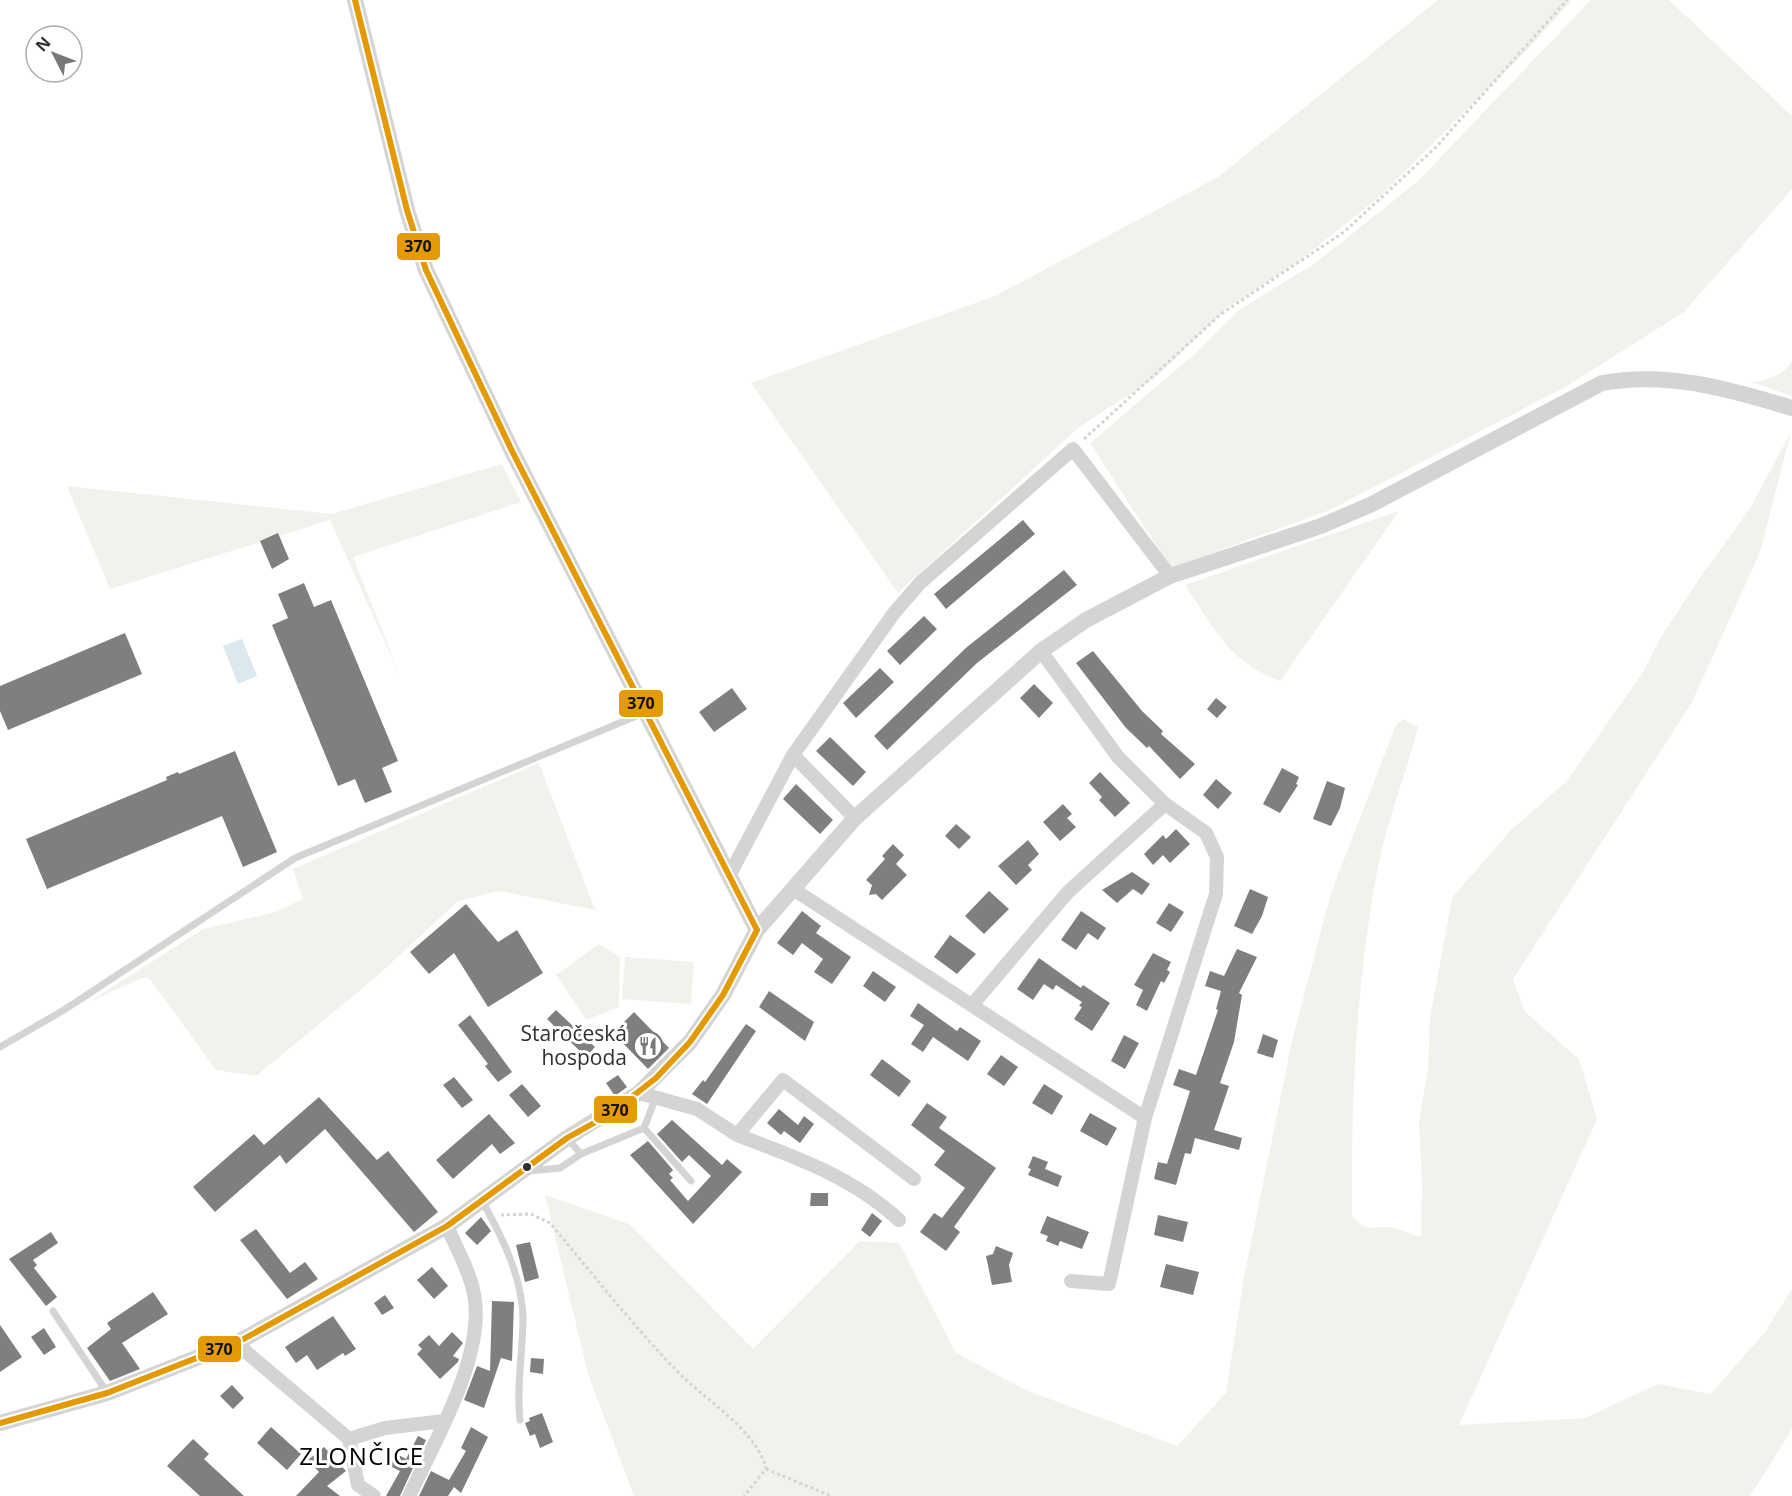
<svg xmlns="http://www.w3.org/2000/svg" width="1792" height="1496" font-family="'Open Sans',sans-serif">
<rect width="100%" height="100%" fill="#fff"/>
<path fill="#f0f3ec" d="M1438,0H1572L1529,48L1378,198L1299,261L1227,308L1155,378L1079,427L898,593L751,383L995,296L1218,177Z
M1591,0H1669L1792,116V189L1684,312L1567,386L1330,510L1171,568L1090,443L1196,353L1239,310L1317,262L1417,182Z
M1792,361V396L1751,382C1769,380 1782,376 1792,361Z
M1791,432L1760,552L1691,704L1513,979L1525,1012L1579,1059L1597,1119L1459,1425L1585,1418L1658,1384L1711,1394L1765,1332L1792,1289V1429L1750,1496H634L588,1374L545,1195L629,1224L753,1349L860,1241L899,1243L956,1353L1028,1391L1177,1446L1226,1393L1244,1277L1292,1041L1331,893L1396,725L1404,719L1418,727C1407,772 1388,817 1379,862C1356,980 1351,1096 1352,1216C1368,1233 1368,1226 1387,1227C1398,1228 1410,1234 1421,1237L1422,1186L1419,1122L1428,1068L1430,1018L1452,898L1512,829L1566,782L1644,671L1661,637L1704,572L1749,510Z
M502,464L521,502L353,557L400,676L330,520L110,589L67,486L332,514Z
M1399,511L1280,681C1229,663 1214,627 1185,585Z
M539,763L595,910L499,891L458,901L375,978L256,1076L216,1070L150,979L146,977L137,980L89,1002L203,929L276,912L303,899L293,869Z
M599,944L620,957L619,1007L586,1020L556,975Z
M625,957L694,962L691,1004L622,999Z"/>
<path fill="#dbe8ee" d="M242,639L257,676L238,684L223,646Z"/>
<path fill="#7f7f7f" d="M1023,520L1035,534L946,609L934,594Z
M278,533L289,559L272,569L260,541Z
M1064,570L1077,585L977,663L887,750L874,736L967,647Z
M304,583L314,607L331,600L398,761L382,768L392,792L365,803L355,779L338,786L272,625L288,618L278,594Z
M924,616L937,629L900,665L887,651Z
M125,633L142,674L8,730L0,711V686Z
M1093,651L1142,711L1163,731L1161,734L1195,764L1180,779L1149,746L1147,748L1126,728L1076,663Z
M880,668L894,682L856,718L843,703Z
M1034,684L1053,703L1039,718L1020,698Z
M732,688L747,709L714,732L699,712Z
M1216,698L1227,707L1217,718L1207,709Z
M830,737L866,772L853,786L816,751Z
M235,751L277,852L243,867L222,816L47,889L26,839L167,780L166,777L178,772L179,774Z
M1282,768L1299,777L1296,784L1298,785L1280,813L1263,804Z
M1100,772L1130,803L1115,817L1099,800L1102,797L1089,783Z
M1216,779L1232,793L1218,809L1203,795Z
M1327,781L1345,788L1340,808L1331,826L1313,819Z
M796,784L833,820L820,834L783,799Z
M1063,804L1072,814L1067,818L1076,827L1060,841L1043,822Z
M956,824L971,837L959,849L945,836Z
M1176,829L1190,844L1170,863L1163,855L1153,865L1144,854L1163,835L1166,839Z
M1028,840L1039,854L1028,865L1032,870L1016,885L998,866Z
M893,844L904,855L896,864L907,875L882,900L876,894L869,895L872,885L866,880L885,859L882,856Z
M1132,872L1150,884L1142,895L1133,889L1117,903L1102,890Z
M1250,889L1268,897L1262,916L1252,934L1234,926Z
M989,891L1009,909L984,934L965,916Z
M1169,903L1184,912L1171,932L1156,923Z
M466,904L498,942L517,930L543,973L488,1007L454,953L429,974L410,952Z
M802,911L821,926L816,933L851,957L832,984L814,972L823,959L802,943L793,955L777,943Z
M1081,911L1106,928L1098,940L1088,933L1076,950L1061,940Z
M950,935L976,954L957,974L934,957Z
M1237,949L1257,957L1239,993L1242,995L1234,1042L1220,1083L1229,1086L1214,1130L1242,1138L1239,1150L1195,1138L1191,1154L1185,1153L1176,1185L1154,1179L1158,1162L1167,1164L1190,1091L1173,1085L1179,1069L1196,1075L1218,1010L1216,1009L1221,991L1205,986L1210,971L1224,976Z
M1153,953L1171,962L1167,970L1170,972L1164,983L1161,981L1147,1011L1136,1005L1143,990L1134,985Z
M1039,958L1081,988L1083,985L1110,1003L1092,1031L1074,1019L1082,1007L1079,1006L1082,1002L1056,985L1053,990L1044,984L1033,1000L1017,989Z
M873,971L896,987L885,1002L863,986Z
M769,991L814,1022L805,1041L759,1007Z
M918,1003L957,1031L960,1027L981,1041L968,1061L933,1037L923,1052L911,1044L924,1025L910,1016Z
M556,1010L595,1047L586,1057L547,1019Z
M634,1012L669,1048L648,1069L613,1033Z
M470,1015L512,1072L498,1082L485,1066L488,1064L458,1025Z
M746,1024L756,1031L707,1104L692,1094L703,1080L705,1082Z
M1263,1034L1278,1040L1273,1058L1257,1053Z
M1124,1035L1139,1043L1125,1069L1111,1061Z
M1001,1055L1018,1067L1004,1086L987,1074Z
M882,1059L911,1081L899,1097L870,1075Z
M618,1075L627,1087L615,1096L606,1083Z
M454,1077L473,1100L462,1108L443,1085Z
M522,1084L541,1106L528,1117L509,1095Z
M1044,1084L1063,1096L1052,1115L1032,1103Z
M319,1097L377,1160L388,1151L438,1212L414,1232L325,1129L286,1164L280,1155L215,1212L193,1187L254,1134L264,1145Z
M927,1103L947,1117L939,1128L996,1168L954,1227L960,1232L946,1251L920,1232L934,1213L942,1218L965,1188L934,1165L945,1151L911,1125Z
M779,1109L798,1125L804,1116L814,1124L800,1143L784,1131L781,1135L767,1123Z
M1090,1113L1117,1128L1107,1146L1080,1131Z
M489,1114L515,1143L500,1154L492,1144L453,1179L436,1160Z
M672,1120L722,1165L727,1159L742,1172L693,1224L630,1155L648,1141L673,1170L669,1174L673,1178L670,1180L688,1201L711,1176L689,1155L682,1162L657,1134Z
M1033,1156L1048,1162L1045,1169L1062,1176L1058,1187L1028,1175L1031,1169L1028,1168Z
M811,1193H828V1206H810Z
M872,1213L882,1221L870,1237L861,1230Z
M1158,1215L1188,1222L1183,1242L1154,1235Z
M1047,1216L1089,1232L1082,1249L1060,1241L1058,1246L1046,1241L1048,1236L1040,1233Z
M481,1217L491,1231L477,1245L465,1233Z
M256,1229L290,1273L305,1262L318,1279L287,1299L240,1240Z
M51,1232L58,1243L33,1260L37,1265L34,1268L57,1297L46,1306L9,1259Z
M530,1242L539,1278L525,1282L516,1245Z
M996,1246L1013,1253L1009,1265L1012,1282L992,1285L986,1256L993,1254Z
M1166,1264L1199,1272L1193,1295L1160,1287Z
M432,1267L448,1286L434,1299L417,1280Z
M153,1292L168,1314L122,1343L140,1369L110,1381L87,1348L111,1329L107,1323Z
M385,1295L394,1308L382,1315L374,1303Z
M492,1301L514,1302L512,1361L501,1358L484,1408L464,1400L477,1366L490,1371Z
M333,1316L356,1349L345,1356L343,1353L317,1370L307,1355L296,1363L285,1347Z
M0,1325L22,1357L0,1372Z
M44,1328L56,1347L44,1355L31,1337Z
M452,1332L463,1343L453,1356L459,1359L458,1362L440,1379L417,1354L422,1349L418,1345L429,1335L439,1346Z
M531,1358L544,1359L543,1374L530,1372Z
M232,1385L244,1398L233,1409L220,1396Z
M542,1413L553,1442L540,1448L535,1434L530,1436L525,1423L530,1421L529,1418Z
M271,1427L301,1454L287,1470L257,1443Z
M471,1427L488,1437L461,1493L454,1487L448,1496H419L431,1471L449,1480L466,1451L461,1448Z
M418,1436L426,1440L400,1496H386L400,1471L390,1466L397,1454L406,1459Z
M193,1439L209,1454L204,1459L244,1496H200L167,1466Z
M324,1447L346,1471L327,1486L340,1496H296L319,1472L308,1460Z"/>
<g fill="none" stroke-linecap="round" stroke-linejoin="round">
<path stroke="#d4d4d4" stroke-width="3" stroke-dasharray="3 3" stroke-linecap="butt" d="M1084,439L1221,314L1344,232L1436,147L1567,0
M501,1215L531,1214L550,1223C592,1273 633,1326 678,1372C705,1400 757,1430 766,1469L744,1496
M766,1469L831,1496"/>
<path stroke="#d4d4d4" stroke-width="7" d="M0,1047L64,1010L295,858L646,712
M656,1097L644,1128L691,1181
M567,1138L581,1154L644,1128
M528,1171L560,1168L581,1154
M482,1201C502,1236 522,1277 523,1318C523,1352 516,1386 520,1420
M53,1311L106,1391"/>
<path stroke="#d4d4d4" stroke-width="14" d="M1041,651L1118,757L1165,804L1206,833L1217,857L1216,894L1145,1118L1109,1284L1071,1281
M793,755L855,818
M729,876L793,755L894,613L920,583L1073,449L1170,576
M793,889L1145,1118
M972,1005L1068,892L1165,804
M639,1093L697,1109L737,1135L783,1080L914,1179
M737,1135C796,1157 852,1177 899,1220
M240,1341L245,1351L349,1439
M374,1496L358,1485L349,1439L385,1428L444,1421
M409,1496C435,1441 486,1355 474,1294C470,1271 456,1248 447,1226"/>
<path stroke="#d4d4d4" stroke-width="16" d="M355,0L407,210L426,270L512,451L757,930
M0,1423L107,1393L240,1341L447,1226L567,1138L639,1093L690,1042L723,995L757,930L855,818L1041,651L1086,620L1170,576L1321,526L1370,505L1602,383C1668,371 1729,389 1792,408"/>
<g stroke="#fff" stroke-width="10">
<path id="bus-1" d="M355,0L407,210L426,270L512,451L757,930
M0,1423L107,1393L240,1341L447,1226L567,1138L610,1114L656,1078L690,1042L723,995L757,930"/>
</g>
<use href="#bus-1" stroke="#e39a05" stroke-width="6"/>
</g>
<defs>
<g id="restaurant-ring" transform="scale(1.5)"><circle r="9.5" fill="#fff" stroke="#787878" stroke-width="1.5"/><path d="M-5-6h1v4h1v-4h1v4h1v-4h1v5L-1.5 .5V6h-2V.5L-5-1ZM5-6V6H3V1.5H1.5Q1.5-4 5-6Z" fill="#787878"/></g>
</defs>
<g fill-rule="evenodd">
<use href="#restaurant-ring" x="648" y="1046"/>
</g>
<circle fill="#303030" stroke="#fff" stroke-width="2" cx="527" cy="1167" r="5"/>
<g text-anchor="middle" stroke-width="6" stroke-linejoin="round" paint-order="stroke">
<g font-size="21" fill="#303030" stroke="#fff" text-anchor="end">
<text x="627" y="1041">Staročeská<tspan x="627" dy="24">hospoda</tspan></text>
</g>
<g font-size="24" letter-spacing="1.5" fill="#000" stroke="#fff">
<text x="362" y="1465">ZLONČICE</text>
</g>
</g>
<g stroke="#fff" stroke-width="2">
<rect x="396" y="232" width="45" height="29" rx="6" fill="#e39a05"/>
<rect x="618" y="689" width="46" height="29" rx="6" fill="#e39a05"/>
<rect x="593" y="1095" width="45" height="29" rx="6" fill="#e39a05"/>
<rect x="197" y="1335" width="45" height="28" rx="6" fill="#e39a05"/>
</g>
<g font-size="16" text-anchor="middle" font-weight="bold" fill="#111">
<text x="418" y="252">370</text>
<text x="641" y="709">370</text>
<text x="615" y="1116">370</text>
<text x="219" y="1355">370</text>
</g>
<g transform="translate(54 54) rotate(312)"><circle r="28" fill="#ffffff" stroke="#acacac" stroke-width="1.5"/>
<path d="M0-4.5L10 22L0 15L-10 22Z" fill="#787878"/>
<text y="-9" font-size="16" font-weight="bold" text-anchor="middle" fill="#303030">N</text>
</g>
</svg>
